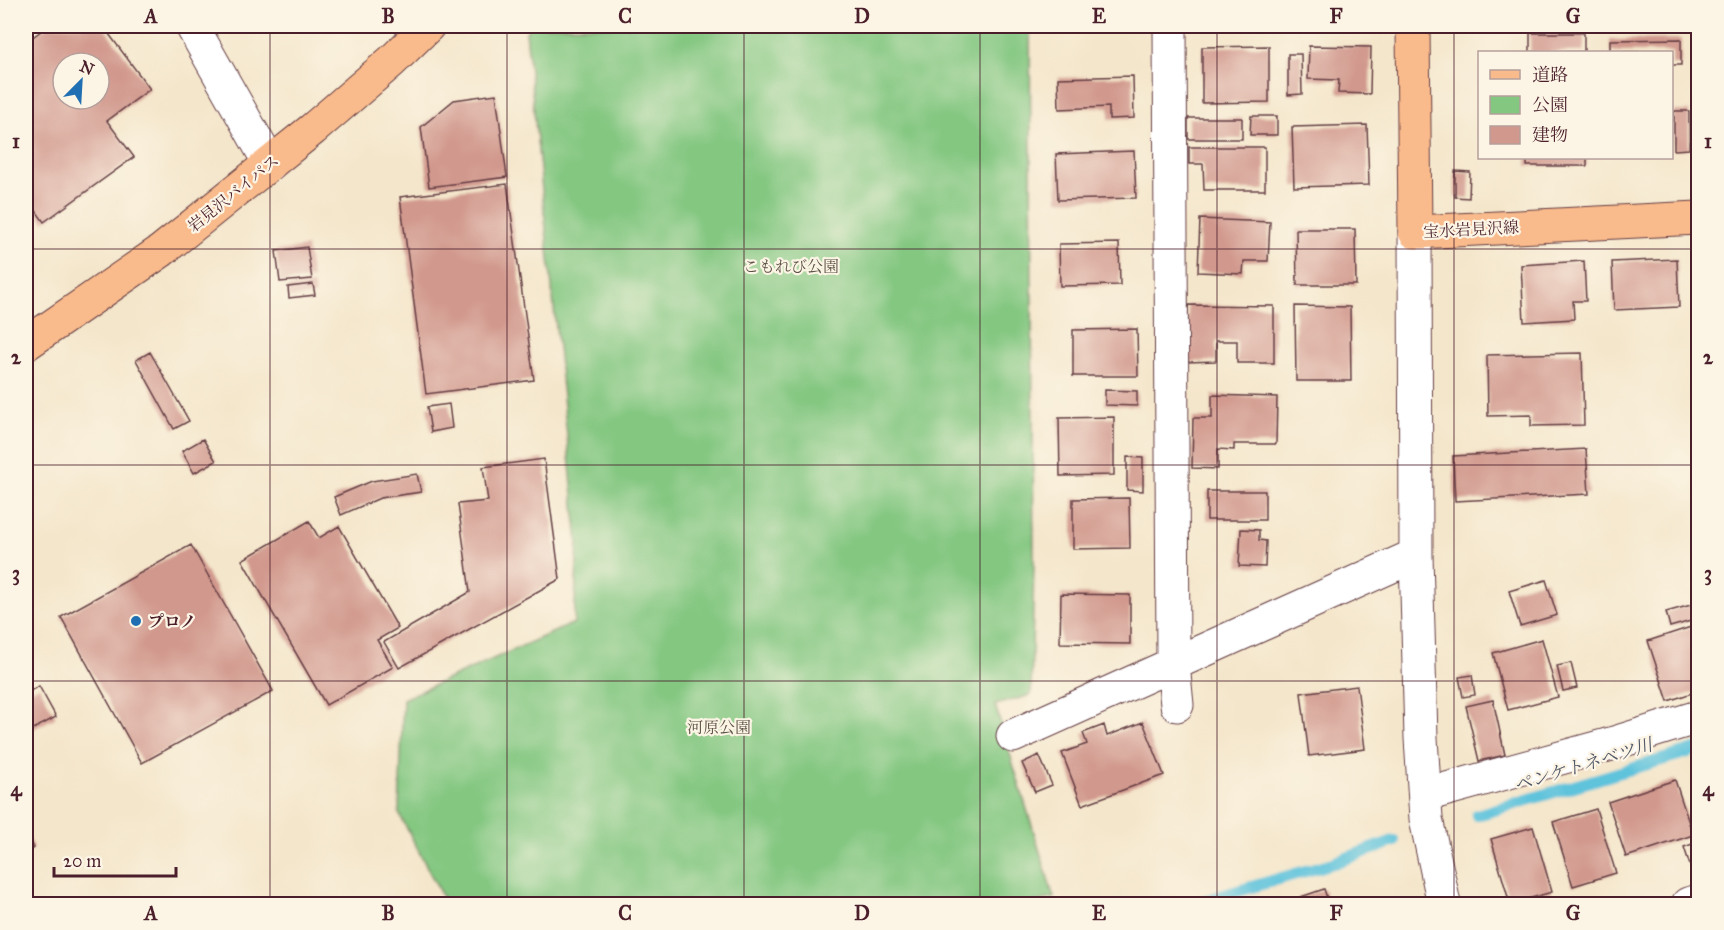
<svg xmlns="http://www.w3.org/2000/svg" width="1724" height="930" font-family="'IM FELL Great Primer','Noto Serif JP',serif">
<rect width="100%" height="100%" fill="#fcf5e5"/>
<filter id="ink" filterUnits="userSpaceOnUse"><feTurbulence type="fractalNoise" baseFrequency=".0167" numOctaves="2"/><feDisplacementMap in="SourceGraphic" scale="12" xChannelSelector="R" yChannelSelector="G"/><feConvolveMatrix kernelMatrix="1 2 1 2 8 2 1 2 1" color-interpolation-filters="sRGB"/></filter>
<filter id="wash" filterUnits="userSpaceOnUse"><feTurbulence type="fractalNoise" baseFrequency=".008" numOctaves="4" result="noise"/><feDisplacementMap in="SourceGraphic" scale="24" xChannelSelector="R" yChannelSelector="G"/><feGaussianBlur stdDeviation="1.35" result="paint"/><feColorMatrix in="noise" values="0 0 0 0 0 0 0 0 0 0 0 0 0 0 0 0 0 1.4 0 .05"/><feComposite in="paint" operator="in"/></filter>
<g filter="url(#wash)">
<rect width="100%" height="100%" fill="#f4e6cb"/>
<path fill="#83c781" stroke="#667356" stroke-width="1.5" d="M532,26H1030L1034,563L1031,695L995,705L1054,898L1023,904H446L399,813L403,699L574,623L578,544L526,32Z"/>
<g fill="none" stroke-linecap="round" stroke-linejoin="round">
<path stroke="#5ec3dc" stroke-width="12" d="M1477,815L1698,749
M1194,904L1333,863L1394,841"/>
</g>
<g id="blocks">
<path fill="#d1988d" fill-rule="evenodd" d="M48,26H103L150,89L107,121L134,157L44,222L26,197V42ZM63,63H99V99H63Z
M1530,33H1584V52H1530Z
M1681,39V65H1672V52H1610V40Z
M1269,46V102L1202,103V47Z
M1309,46L1371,47L1370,94L1338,93L1339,80L1308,79Z
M1288,54H1301L1302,94L1288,95Z
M1133,76L1134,118L1109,119V107L1059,109L1058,78Z
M496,94L507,177L429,187L421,127L454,100Z
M1674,111H1689V149L1674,150Z
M1251,116H1277V135H1250Z
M1188,118H1242V139H1188Z
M1367,125L1369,185L1294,187L1292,127Z
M1189,147H1265V190H1204L1203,164H1189Z
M1134,151L1136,198L1058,200L1056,154Z
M1527,158H1587V166H1527Z
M1455,171L1470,172L1469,198L1455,197Z
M507,184L534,380L426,394L400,197Z
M1200,219L1270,222L1268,261H1244L1243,274L1198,272Z
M1296,229H1355L1356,285H1297Z
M1119,243L1120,285L1060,286L1059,244Z
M307,247L312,279L280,282L276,251Z
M1677,259L1679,307L1614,310L1612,262Z
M1584,261L1586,301H1573L1574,319L1524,322L1521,265Z
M313,284L315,295L289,298L288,287Z
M1188,305L1274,306V363H1237V341H1216V361L1188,362Z
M1295,306L1350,307L1351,381H1296Z
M1137,329L1138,376H1073V330Z
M150,352L189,421L174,429L136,360Z
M1582,353L1584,425L1531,426V415L1488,416L1487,355Z
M1105,390L1137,391V406L1105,405Z
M1212,395L1277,397L1276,444H1234V450L1218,449V469L1192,468L1193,418H1212Z
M449,404L452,428L431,432L427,407Z
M1114,417V475L1060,476L1059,418Z
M203,439L216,461L194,473L182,451Z
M1586,449L1589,494L1455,501L1453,456Z
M1127,457L1143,458V491L1127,490Z
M544,459L560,579L399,668L384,642L470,592L458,504L488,501L483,467Z
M417,474L421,492L380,498L341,515L334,497L372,481Z
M1207,491H1265V520H1207Z
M1129,498L1130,548L1073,549V499Z
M309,521L319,538L339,526L398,628L377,640L393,667L326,705L242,560Z
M1241,529L1259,530V540L1266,541L1265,567L1239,566Z
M191,545L273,691L142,763L61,617Z
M1546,580L1557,615L1520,626L1509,591Z
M1061,594L1130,595V644L1060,643Z
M1698,603V619L1670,627L1666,612Z
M1694,626L1698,639V691L1668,701L1648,641Z
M1542,639L1558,697L1508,710L1493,653Z
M1571,663L1577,688L1563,691L1557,666Z
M1472,675L1475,695L1463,697L1459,677Z
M39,686L56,717L28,732L26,727V693Z
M1357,686L1365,749L1309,756L1301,693Z
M1493,700L1505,755L1479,761L1466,706Z
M1143,722L1164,775L1082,805L1062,753L1087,744L1083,733L1104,725L1107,736Z
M1039,755L1052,785L1035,792L1022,763Z
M1675,780L1693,835L1626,857L1608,802Z
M1698,782V798L1694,784Z
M1596,809L1616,873L1573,886L1553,822Z
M1533,827L1552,892L1510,904L1491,839Z
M26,832L34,848L26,852Z
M1698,842V880L1695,881L1684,847Z
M1324,889L1329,904H1300L1298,898Z"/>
</g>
</g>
<g filter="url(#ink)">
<use href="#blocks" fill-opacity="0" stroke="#643d43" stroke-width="1.5"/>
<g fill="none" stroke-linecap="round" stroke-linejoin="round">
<g stroke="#643d43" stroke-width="35">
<path id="minor" d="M192,26L270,164
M1170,26L1173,664L1177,705
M1415,232L1416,555L1421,738L1426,819L1444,904
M1013,736L1416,555
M1425,795L1611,744L1698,717
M1688,904L1698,901"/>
</g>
<g stroke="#643d43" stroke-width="35">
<path id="major" d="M1413,26L1415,232L1698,218"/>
</g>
<g stroke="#643d43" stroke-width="35">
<path id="highway" d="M26,344L161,251L313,129L392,61L428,26"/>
</g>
<use href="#minor" stroke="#fff" stroke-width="33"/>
<use href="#major" stroke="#fabb8c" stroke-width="33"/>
<use href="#highway" stroke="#fabb8c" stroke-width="33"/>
</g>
</g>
<path fill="none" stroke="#4a1f2b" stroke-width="1.5" stroke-opacity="0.55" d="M270,26V904M507,26V904M744,26V904M980,26V904M1217,26V904M1454,26V904M26,249H1698M26,465H1698M26,681H1698"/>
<circle fill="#1f6fb2" stroke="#fcf5e5" stroke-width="2" cx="136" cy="621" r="6"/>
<g text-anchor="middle" stroke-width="4.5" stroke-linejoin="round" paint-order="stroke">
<g font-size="16" fill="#4a1f2b" stroke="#fcf5e5">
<text transform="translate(233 193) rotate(-39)" y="6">岩見沢バイパス</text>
<text transform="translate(1471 229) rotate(-3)" y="6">宝水岩見沢線</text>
</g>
<g font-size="16" fill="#5b5145" stroke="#fcf5e5">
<text x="791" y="272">こもれび公園</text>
<text x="719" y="733">河原公園</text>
</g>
<g font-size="16" font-weight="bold" fill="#4a1f2b" stroke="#fcf5e5" text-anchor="start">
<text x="148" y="627">プロノ</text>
</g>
<g font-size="18" font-style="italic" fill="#515869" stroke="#fcf5e5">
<text transform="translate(1583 765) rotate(-17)" y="6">ペンケトネベツ川</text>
</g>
</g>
<rect width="1724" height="930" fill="none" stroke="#fcf5e5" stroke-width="66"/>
<rect x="1478" y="51" width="195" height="108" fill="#fcf5e5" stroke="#b59f9b" stroke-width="1.5"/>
<rect x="1490" y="70" width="30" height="9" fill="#fabb8c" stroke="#b59f9b" stroke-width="1.5"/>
<text x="1532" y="81" font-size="18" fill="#4a1f2b">道路</text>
<rect x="1490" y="96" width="30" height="18" fill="#83c781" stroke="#b59f9b" stroke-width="1.5"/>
<text x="1532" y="111" font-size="18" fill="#4a1f2b">公園</text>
<rect x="1490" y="126" width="30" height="18" fill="#d1988d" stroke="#b59f9b" stroke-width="1.5"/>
<text x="1532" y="141" font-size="18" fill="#4a1f2b">建物</text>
<g transform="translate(81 81) rotate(24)"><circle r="28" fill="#fcf5e5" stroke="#b59f9b" stroke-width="1.5"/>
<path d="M0-4.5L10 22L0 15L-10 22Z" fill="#1f6fb2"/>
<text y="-9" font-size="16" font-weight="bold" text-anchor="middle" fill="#4a1f2b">N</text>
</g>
<path d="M54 867v9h122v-9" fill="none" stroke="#4a1f2b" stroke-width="3"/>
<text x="63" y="867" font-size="18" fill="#4a1f2b" stroke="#fcf5e5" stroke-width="4.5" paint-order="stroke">20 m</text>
<rect x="33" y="33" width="1658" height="864" fill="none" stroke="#4a1f2b" stroke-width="2"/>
<g font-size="20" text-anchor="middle" font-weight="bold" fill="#4a1f2b">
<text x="151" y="23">A</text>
<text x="388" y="23">B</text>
<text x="625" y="23">C</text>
<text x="862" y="23">D</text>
<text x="1099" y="23">E</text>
<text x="1336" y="23">F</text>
<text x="1573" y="23">G</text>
<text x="16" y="148">1</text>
<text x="1708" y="148">1</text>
<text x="16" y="364">2</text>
<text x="1708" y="364">2</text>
<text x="16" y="580">3</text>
<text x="1708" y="580">3</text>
<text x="16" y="796">4</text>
<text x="1708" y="796">4</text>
<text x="151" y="920">A</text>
<text x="388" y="920">B</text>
<text x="625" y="920">C</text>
<text x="862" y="920">D</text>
<text x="1099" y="920">E</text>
<text x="1336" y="920">F</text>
<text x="1573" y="920">G</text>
</g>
</svg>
